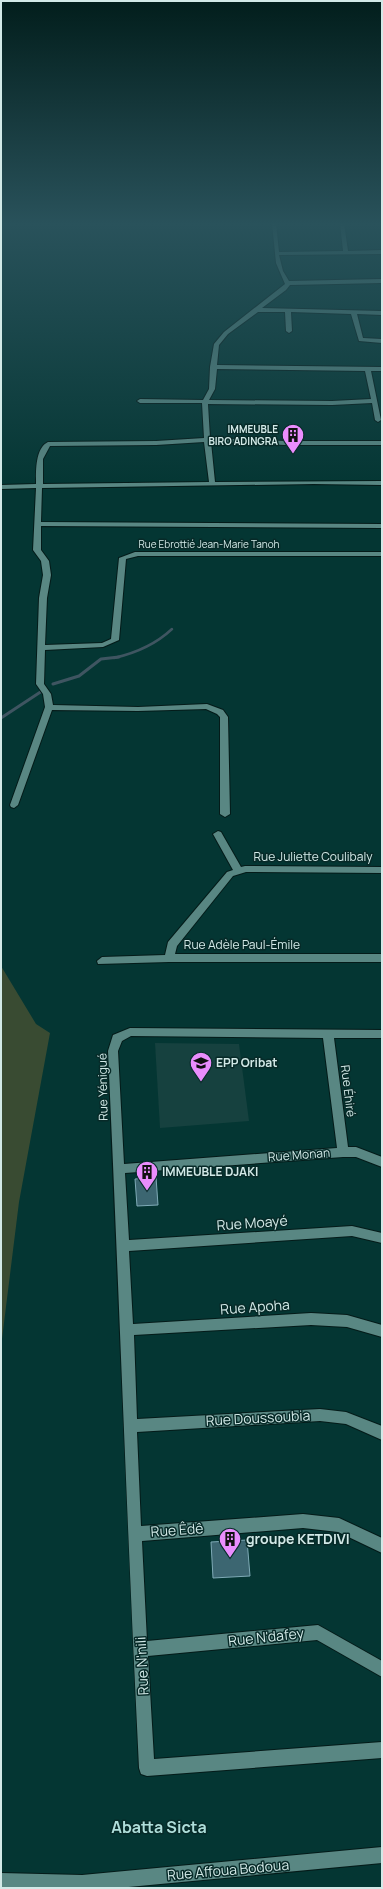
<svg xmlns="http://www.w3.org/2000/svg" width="383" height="1889" font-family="Manrope,sans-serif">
<rect width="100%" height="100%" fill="#043633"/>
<path fill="#16413f" d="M155,1043L239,1044L249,1121L160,1128Z"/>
<path fill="#394b32" d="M1,966L36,1024L50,1033L19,1202L1,1347Z"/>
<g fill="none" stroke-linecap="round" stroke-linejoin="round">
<path stroke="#3f5561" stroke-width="2.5" d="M114,658C136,653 156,644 172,629"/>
<path stroke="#3f5561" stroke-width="3" d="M53,684L79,676L101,659L119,657
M1,718L42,691"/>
</g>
<path fill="#3c6671" stroke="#7fabb7" d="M156,1177L158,1205L137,1206L135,1179Z
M247,1540L250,1576L213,1578L211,1542Z"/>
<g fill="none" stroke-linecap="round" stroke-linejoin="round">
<g stroke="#041b19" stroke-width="2">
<path id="minor" d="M272,223H276L279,252L343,251L340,223H344L348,251L382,250V254L279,255L283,271L289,281L382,279V283L290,285L286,290L262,308L382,311V315L357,314L363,338L382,339V343L359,341L351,314L291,312L292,331L289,333L286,331L285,312H258L228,334L219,345L217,365L382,367V371H371L381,420L378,422L375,420L372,403L332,405L208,404L210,438L285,441H382V445H285L211,442L215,482L382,481V485L314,484L42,488L41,522L382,524V528L41,526V550L49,561L51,575L47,598L45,645L102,643L111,639L119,558L135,552H382V556H138L126,559L119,640L103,647L45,650L44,684L51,694L53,705L138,707L207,704L223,710L228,717L230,814L225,817L220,814V717L217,714L206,709L138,711L52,710L18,805L14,808L11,807L10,805L45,707L43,694L36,684L39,598L43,575L41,561L33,550L36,488L1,489V485L36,484C36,472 35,448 48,442L156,441L204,438L202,403H140L137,401L140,399L203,400L209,389L210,367L214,344L224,332L285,284L276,263ZM217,369L365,371L371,399L332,401L209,400L215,389ZM204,442L209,482L43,484V459L50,446L156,445Z
M218,831L221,832L241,867L245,866L382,867V873L246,872L233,876L177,946L175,954H382V962H169L98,964L97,961L102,957L165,955L168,942L227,872L233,870L213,834Z
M130,1028L382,1030V1038H334L348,1147H356L382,1157V1167L356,1157H343L125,1173L129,1240L352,1226L382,1233V1243L352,1236L129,1251L133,1324L311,1313L347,1315L382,1325V1337L347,1327L311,1325L134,1335L137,1419L320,1409L346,1412L382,1426V1440L346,1424L320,1421L137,1432L141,1526L303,1514L339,1518L382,1538V1553L338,1532L303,1528L142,1541L147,1641L318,1625L382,1661V1677L317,1640L148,1656L154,1759L382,1742V1758L147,1776L141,1774L139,1768C127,1529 119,1290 108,1051L113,1035ZM131,1036L323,1038L337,1148L124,1164L118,1051L122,1041Z
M382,1847V1863L118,1888H1V1873L82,1875Z"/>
</g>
<use href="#minor" fill="#598783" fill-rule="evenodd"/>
</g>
<linearGradient id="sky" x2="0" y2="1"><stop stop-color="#021e1c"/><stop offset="0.46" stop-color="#29525b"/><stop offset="1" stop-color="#29525b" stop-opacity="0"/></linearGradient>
<rect width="383" height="487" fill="url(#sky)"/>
<defs>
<g id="building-pin" transform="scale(1.15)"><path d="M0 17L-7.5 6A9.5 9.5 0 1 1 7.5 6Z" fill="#ea8dfd" stroke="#072a28"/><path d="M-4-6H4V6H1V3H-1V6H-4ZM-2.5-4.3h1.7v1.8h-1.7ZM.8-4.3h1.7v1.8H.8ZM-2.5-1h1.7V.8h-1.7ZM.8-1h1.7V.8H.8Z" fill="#111"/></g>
<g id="school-pin" transform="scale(1.15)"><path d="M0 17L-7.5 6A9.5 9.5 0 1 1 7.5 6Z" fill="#ea8dfd" stroke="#072a28"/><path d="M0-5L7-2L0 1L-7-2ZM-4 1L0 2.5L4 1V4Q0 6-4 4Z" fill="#111"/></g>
</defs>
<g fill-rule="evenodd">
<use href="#building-pin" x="293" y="435"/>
<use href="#school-pin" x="201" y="1063"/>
<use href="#building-pin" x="147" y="1172"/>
<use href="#building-pin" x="230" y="1539"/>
</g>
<g text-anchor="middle" stroke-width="3" stroke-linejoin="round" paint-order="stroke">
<g font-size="10" font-weight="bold" fill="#d2e9e7" stroke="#072a28" text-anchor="end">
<text x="278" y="433">IMMEUBLE<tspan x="278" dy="12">BIRO ADINGRA</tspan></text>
</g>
<g font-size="10" fill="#d2e9e7" stroke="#072a28">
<text x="209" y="548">Rue Ebrottié Jean-Marie Tanoh</text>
</g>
<g font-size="12" fill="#d2e9e7" stroke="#072a28">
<text x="313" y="861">Rue Juliette Coulibaly</text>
<text x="242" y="949">Rue Adèle Paul-Émile</text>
<text transform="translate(103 1087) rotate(-91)" y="4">Rue Yénigué</text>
<text transform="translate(348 1091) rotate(83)" y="4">Rue Éhiré</text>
<text transform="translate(299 1155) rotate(-4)" y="4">Rue Monan</text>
</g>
<g font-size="12" font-weight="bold" fill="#d2e9e7" stroke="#072a28" text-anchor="start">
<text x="216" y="1067">EPP Oribat</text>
<text x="162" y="1176">IMMEUBLE DJAKI</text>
</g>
<g font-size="14" fill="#d2e9e7" stroke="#072a28">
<text transform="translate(252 1223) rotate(-4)" y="5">Rue Moayé</text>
<text transform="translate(255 1307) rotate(-4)" y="5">Rue Apoha</text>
<text transform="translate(258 1418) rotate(-3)" y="5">Rue Doussoubia</text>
<text transform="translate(177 1530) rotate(-4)" y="5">Rue Êdê</text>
<text transform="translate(266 1637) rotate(-6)" y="5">Rue N'dafey</text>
<text transform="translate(142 1666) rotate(-93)" y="5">Rue N'nili</text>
<text transform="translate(228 1870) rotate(-5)" y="5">Rue Affoua Bodoua</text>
</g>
<g font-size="14" font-weight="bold" fill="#d2e9e7" stroke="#072a28" text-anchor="start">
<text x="246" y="1544">groupe KETDIVI</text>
</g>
<g font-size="16" font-weight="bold" fill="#afdeda" stroke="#072a28">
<text x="159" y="1833">Abatta Sicta</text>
</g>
</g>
<rect width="383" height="1889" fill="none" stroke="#d2e9e7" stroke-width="4"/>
</svg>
